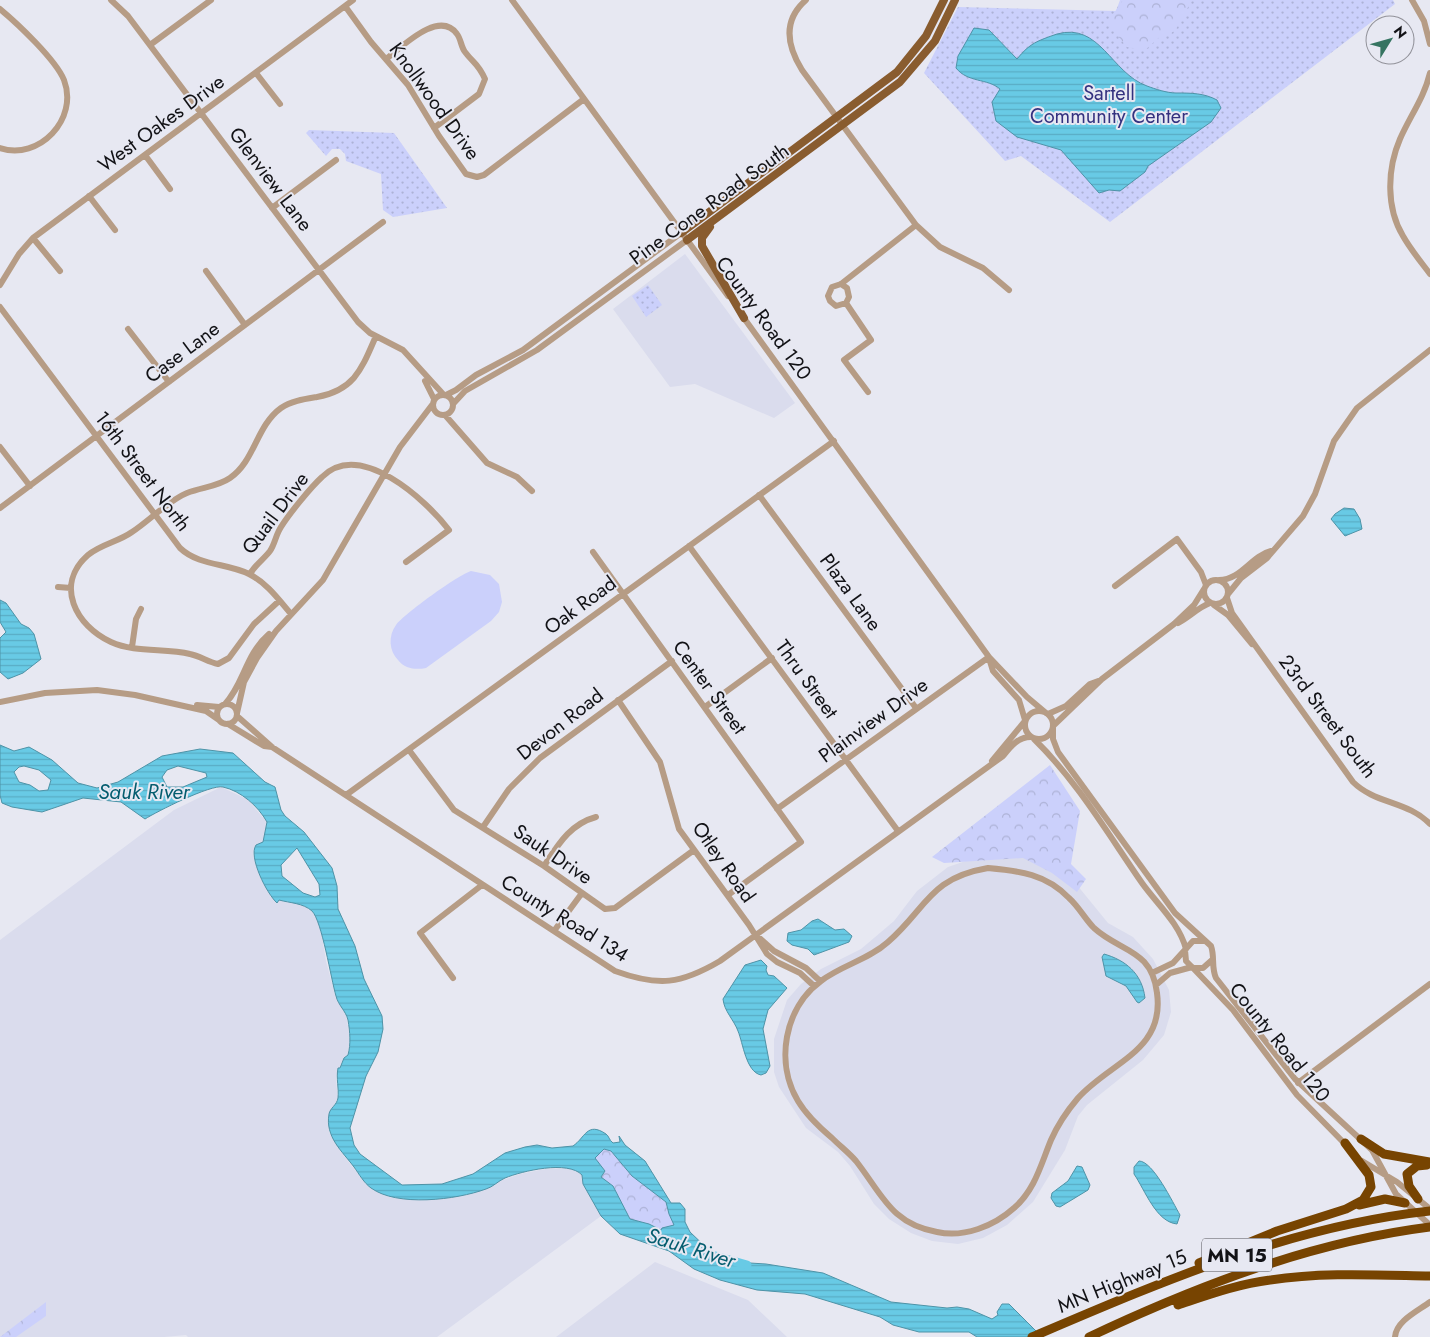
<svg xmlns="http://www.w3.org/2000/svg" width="1430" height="1337" font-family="Jost,sans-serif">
<defs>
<pattern id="grass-dots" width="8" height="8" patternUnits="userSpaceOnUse" patternTransform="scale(1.25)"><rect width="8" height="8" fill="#cbd0fb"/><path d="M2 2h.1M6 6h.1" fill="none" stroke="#adb2d6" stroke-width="1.8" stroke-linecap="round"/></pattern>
<pattern id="forest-crowns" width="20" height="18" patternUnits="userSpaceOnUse" patternTransform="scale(1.25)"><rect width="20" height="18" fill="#cbd0fb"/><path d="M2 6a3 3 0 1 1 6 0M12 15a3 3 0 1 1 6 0" fill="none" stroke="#adb2d6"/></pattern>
<pattern id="water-rules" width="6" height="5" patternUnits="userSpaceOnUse" patternTransform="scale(1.25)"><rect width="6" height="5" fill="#68cae5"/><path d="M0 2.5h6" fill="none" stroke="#59acc4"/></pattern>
</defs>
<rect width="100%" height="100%" fill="#e7e8f2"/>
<path fill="#dadced" d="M685,254L795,403L774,418L695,384L670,387L613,309Z
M221,787L247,799L267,822L263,842L253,854L261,877L271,897L304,905L315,915L321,930L326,961L336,998L346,1014L350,1039L348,1055L341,1063L340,1069L338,1068L336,1079L338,1100L329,1114V1132L341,1152L366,1184L375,1191L393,1198L416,1200L456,1196L520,1174L545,1169L571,1168L582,1175L583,1184L601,1216L437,1337H188L186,1335L164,1337H0V940L174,810Z
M1025,853L1077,885L1108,923L1133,937L1153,959L1169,990L1171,1012L1164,1035L1143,1060L1087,1105L1078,1116L1065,1150L1033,1202L1007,1225L983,1238L958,1244L932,1241L911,1233L889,1219L874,1204L850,1166L838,1152L806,1128L779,1087L774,1072V1039L787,1000L801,984L821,969L861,949L894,921L917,891L948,867L983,855Z
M655,1262L748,1300L787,1337H556Z"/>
<path fill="url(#grass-dots)" d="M1120,0H1393L1395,4L1110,222L1021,156L1005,161L924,73L958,7L1116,11Z
M309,130L394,133L447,208L393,217L383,210L381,174L346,161L345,154L340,149H332L326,156L306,133Z
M648,285L662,305L646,317L632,296Z"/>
<path fill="url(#forest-crowns)" d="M1123,0H1192L1176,29L1169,35L1163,34L1144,51L1127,47L1107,23Z
M1050,765L1080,811L1071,864L1086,879L1077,892L1052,873L1023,858L944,863L932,857Z
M604,1148L611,1151L632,1176L666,1202L669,1214L675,1225L661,1230L652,1225L630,1219L613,1186L601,1177L605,1171L594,1157Z
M46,1302V1316L16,1337H0Z"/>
<path fill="#cbd0fb" d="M471,571L490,575L499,584L502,602L499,612L491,621L426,668C416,670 405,669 398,660C389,651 388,636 396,625C404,614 458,575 471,571Z"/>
<path fill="url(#water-rules)" stroke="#4e93a7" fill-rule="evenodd" d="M974,28L989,30L1017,59C1030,43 1037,41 1057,34C1100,22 1111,73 1147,86C1155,89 1167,93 1176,93C1191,93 1204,93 1217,100L1221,108L1211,122L1148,166L1145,172L1120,191L1109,190L1099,193L1061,150L1017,137L996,121L992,102L1000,89C987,78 968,83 956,68L958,56Z
M1344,508L1354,509L1360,519L1362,529L1345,536L1331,519L1335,514Z
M0,600L6,603L21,624L29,628L34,634L41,659L23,673L8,679L0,672V638L6,632L0,622Z
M0,745L14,751L29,747L52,760L78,783L97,788L118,782L162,756L200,749L233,753L265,782L275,787L281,810L285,816L304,832L332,868L337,886L338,909L355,946L364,979L382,1016L383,1029L378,1052L366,1076L350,1128L354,1145L360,1154L402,1185L442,1184L473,1174L505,1153L525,1147L537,1145L552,1148L573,1146C585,1138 587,1121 606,1134C609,1136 609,1140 613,1143L620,1142L619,1136L625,1145L645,1161L671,1203H680L685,1209V1222L690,1232L712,1253L722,1258L734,1262L766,1264L823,1273L891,1302L947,1308L957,1307L969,1309L992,1319L998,1315L997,1312L1002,1304H1009L1042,1337H977L969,1332H919L893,1325L880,1317L805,1294L757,1290L720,1280L694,1269L669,1251L620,1234L601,1216L583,1184L582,1175C568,1160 522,1171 505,1178C498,1181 493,1187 486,1189C456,1200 397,1207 371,1188C364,1183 359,1174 354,1167C342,1151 325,1137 329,1114C330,1108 337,1105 338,1098C339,1088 336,1079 338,1068H340L344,1058L348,1055C351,1044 350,1032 348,1020C346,1011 338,1005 336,996C331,979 322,921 312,911C303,903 290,903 279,900L277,903C267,894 248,857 256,845L263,842L267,822C258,806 241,791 223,787C211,784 156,812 145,819L121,802L83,798L42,812L12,807L2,803L0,795ZM24,766L39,770L51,780L48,790L39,791L30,785L19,782L14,772L19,767ZM178,766L206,773L207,777L183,787H167L162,777L167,770ZM297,848L319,884L320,895L315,897L303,893L282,876L281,865ZM604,1149L611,1151L632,1176L666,1202L669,1214L674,1225L662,1228L661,1230L649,1224L630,1219L613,1186L601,1177L605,1171L595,1158Z
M818,919L835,930L844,929L852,936L849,942L814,955L808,949L792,945L787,941L788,933L801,930L812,921Z
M1104,954C1125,960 1142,973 1145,998L1139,1003L1137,1002L1126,986L1106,976L1102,957Z
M761,960L767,966L766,970L768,975L774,976L787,988L768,1010L763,1029L770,1066L766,1073L761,1075C746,1072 743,1043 738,1031C734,1020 724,1011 723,999L745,965Z
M1139,1161C1153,1161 1173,1203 1180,1215L1177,1224C1156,1222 1145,1190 1134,1174V1167Z
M1077,1166L1082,1167L1090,1185L1088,1190L1060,1207L1056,1206L1051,1198L1052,1193L1068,1181Z"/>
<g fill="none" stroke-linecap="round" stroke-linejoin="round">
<path stroke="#68cae5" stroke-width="9" d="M712,1255L747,1265"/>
<path stroke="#b69c85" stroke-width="6" d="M111,0L128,16L358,322L370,333L403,350L443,394
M512,0L728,296
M806,0C782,21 787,46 802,70L916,225L940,247L983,268L1009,290
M1412,0L1424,21L1430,44
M345,6L371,42L408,85L439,136L466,174L477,177L484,175L584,99
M0,9C17,23 56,60 64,80C79,119 39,161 0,148
M150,45L211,0
M386,59C402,47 439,9 457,34C461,39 461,47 465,52C474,64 478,63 485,79L479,94L434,128
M256,73L280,104
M1430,73C1424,98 1410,116 1400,139C1387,169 1386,208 1403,236C1411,250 1421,262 1430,274
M145,155L170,189
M89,196L115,230
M272,208L336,160
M33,238L60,271
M206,271L245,325
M841,284L847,288L849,297L846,303L836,306L830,301L828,296L832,287L841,284L916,225
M0,285L19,254L33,238L353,0
M846,303L871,340L844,360L868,392
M0,307L180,548C199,566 227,563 249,574C267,583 279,600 291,614
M741,314L989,657L1027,697L1046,713
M128,329L169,382
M425,381L434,399
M433 405a10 10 0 1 1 20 0a10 10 0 1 1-20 0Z
M446,395L456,390L476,375L523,350L681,233
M453,404L465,391L537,350L687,240
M445,415L487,463L517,477L532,491
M0,447L30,486
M759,495L916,708
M0,508L383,222
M689,546L898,831
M593,552L801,842L728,895
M250,574C255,565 264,559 270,551C275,544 276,534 281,527C289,514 311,487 322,477C360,439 426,500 449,530L406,562
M1204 592a12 12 0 1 1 24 0a12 12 0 1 1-24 0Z
M1219,580C1241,580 1251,556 1271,551
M1115,586L1177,539L1201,572L1206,585
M58,587L71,588
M1228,594L1241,578L1267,558L1303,516L1315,494L1334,441L1357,408L1430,350
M1227,598L1232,613L1353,782C1375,804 1408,801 1430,824
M279,601L254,624L229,658L218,664C208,662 200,656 190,654C165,648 135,653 111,642C76,626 54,585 88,555C101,544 118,542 132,532C149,521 169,500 187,493C202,487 217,487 230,478C255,461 256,426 281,408C291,401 305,399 317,397C355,390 362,368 376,336
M1214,605L1228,615L1252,644
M1178,623C1190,617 1197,608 1210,603
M132,647L136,619L141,609
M989,658L993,671L1019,700L1025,720
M618,700L660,762L679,829L749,925L767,954L777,962L800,973L814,986
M0,702L45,693L97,690L135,695L206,711L219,720
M217 714a10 10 0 1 1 20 0a10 10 0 1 1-20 0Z
M225,704C244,684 245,655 269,634
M197,705L219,707
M705,707L772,658
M1025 725a14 14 0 1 1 28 0a14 14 0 1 1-28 0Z
M237,713L244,682L257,658L276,631L323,580L400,447L432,405
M1048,714L1066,706L1090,684L1101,680
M237,716L272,747L615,971C659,987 681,984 720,961L1003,756C1011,746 1018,737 1031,737
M228,724L264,746L272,747
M1053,726L1102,679L1174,624L1194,605L1204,589
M1053,727V739L1058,752L1175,913L1211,946C1215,957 1211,967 1216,978L1295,1079L1372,1150L1396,1194L1430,1225
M1034,739C1077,781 1108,834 1142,883C1157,904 1179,923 1186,949
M409,750L454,810L544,866L605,909L615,908L694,850
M992,761L1025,721
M346,795L834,441
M777,809L989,657
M483,827L509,789L540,758L672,661
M544,866C558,845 570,824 596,817
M988,868C1020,871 1046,874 1069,898C1079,907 1085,919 1094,928C1120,952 1152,949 1157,993C1165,1051 1110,1062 1078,1098C1067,1111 1058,1124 1051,1140C1041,1164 1035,1190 1014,1208C994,1226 964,1238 937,1232C891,1224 882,1194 856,1161C849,1153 840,1146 832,1138C819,1127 807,1116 798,1101C775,1063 784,1008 821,981C842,965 868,960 888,942C927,908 929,878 988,868Z
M554,931L582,893
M756,935L774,951L806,968L820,981
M1185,950L1186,961L1193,968H1203L1212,960
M1193,968L1233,1010L1297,1095L1346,1145
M1152,973L1173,963L1193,941H1204
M453,978L420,933L482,885
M1156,985L1170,973L1192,967
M1298,1083L1430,984
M1362,1161L1397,1182L1430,1209
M1395,1337C1396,1321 1418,1311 1430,1302"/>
<path stroke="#895c2f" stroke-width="8" d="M710,227L702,238V246L744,318
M681,233L897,72L926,36L944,0
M687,240L900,82L935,41L955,0"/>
<path stroke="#774401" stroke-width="9" d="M1361,1139L1384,1154L1430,1162
M1418,1199L1409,1186L1407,1174L1417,1166L1427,1165
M1359,1205L1385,1199L1405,1203
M1199,1263L1277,1231L1346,1209L1363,1200L1371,1187L1369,1175L1345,1143
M1178,1305C1208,1295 1238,1284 1270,1280C1322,1272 1377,1275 1430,1276
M1032,1337C1161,1282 1290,1226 1430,1211
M1089,1337C1197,1286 1311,1242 1430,1227"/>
</g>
<g text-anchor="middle" stroke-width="4" stroke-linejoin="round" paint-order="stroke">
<rect fill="#e7e8f2" stroke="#525258" stroke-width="1" x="1202" y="1238.5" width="70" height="33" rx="4"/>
<g font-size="19" font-weight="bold" fill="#121216">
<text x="1237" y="1262">MN 15</text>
</g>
<g font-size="20" fill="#33317f" stroke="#e7e8f2">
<text x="1109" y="100">Sartell<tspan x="1109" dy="23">Community Center</tspan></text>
</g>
<g font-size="20" fill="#121216" stroke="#e7e8f2">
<text transform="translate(435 101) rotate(54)" y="7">Knollwood Drive</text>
<text transform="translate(161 123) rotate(-36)" y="7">West Oakes Drive</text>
<text transform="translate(271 179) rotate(53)" y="7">Glenview Lane</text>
<text transform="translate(709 204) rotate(-36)" y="7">Pine Cone Road South</text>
<text transform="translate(764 318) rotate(54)" y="7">County Road 120</text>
<text transform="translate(182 352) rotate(-37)" y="7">Case Lane</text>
<text transform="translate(143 471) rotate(53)" y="7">16th Street North</text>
<text transform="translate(275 513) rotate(-53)" y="7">Quail Drive</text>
<text transform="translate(851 592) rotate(54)" y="7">Plaza Lane</text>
<text transform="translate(580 605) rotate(-36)" y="7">Oak Road</text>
<text transform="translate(807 679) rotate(54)" y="7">Thru Street</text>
<text transform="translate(710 687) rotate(54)" y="7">Center Street</text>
<text transform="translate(1328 716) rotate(53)" y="7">23rd Street South</text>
<text transform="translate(873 720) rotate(-36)" y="7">Plainview Drive</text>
<text transform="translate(560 724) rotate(-38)" y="7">Devon Road</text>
<text transform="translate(553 854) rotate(34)" y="7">Sauk Drive</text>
<text transform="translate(724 862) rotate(55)" y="7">Otley Road</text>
<text transform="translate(565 918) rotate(32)" y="7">County Road 134</text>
<text transform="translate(1280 1042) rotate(51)" y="7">County Road 120</text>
<text transform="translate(1122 1281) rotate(-22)" y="7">MN Highway 15</text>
</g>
<g font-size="21" font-style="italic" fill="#055d6f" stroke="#e7e8f2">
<text x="144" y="799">Sauk River</text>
<text transform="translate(691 1248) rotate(17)" y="7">Sauk River</text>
</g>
</g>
<g transform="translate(1390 40) rotate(53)"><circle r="24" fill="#e7e8f2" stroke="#92929a"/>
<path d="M0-4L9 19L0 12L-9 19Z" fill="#357461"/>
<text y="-8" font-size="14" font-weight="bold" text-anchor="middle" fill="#121216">N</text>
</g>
</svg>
